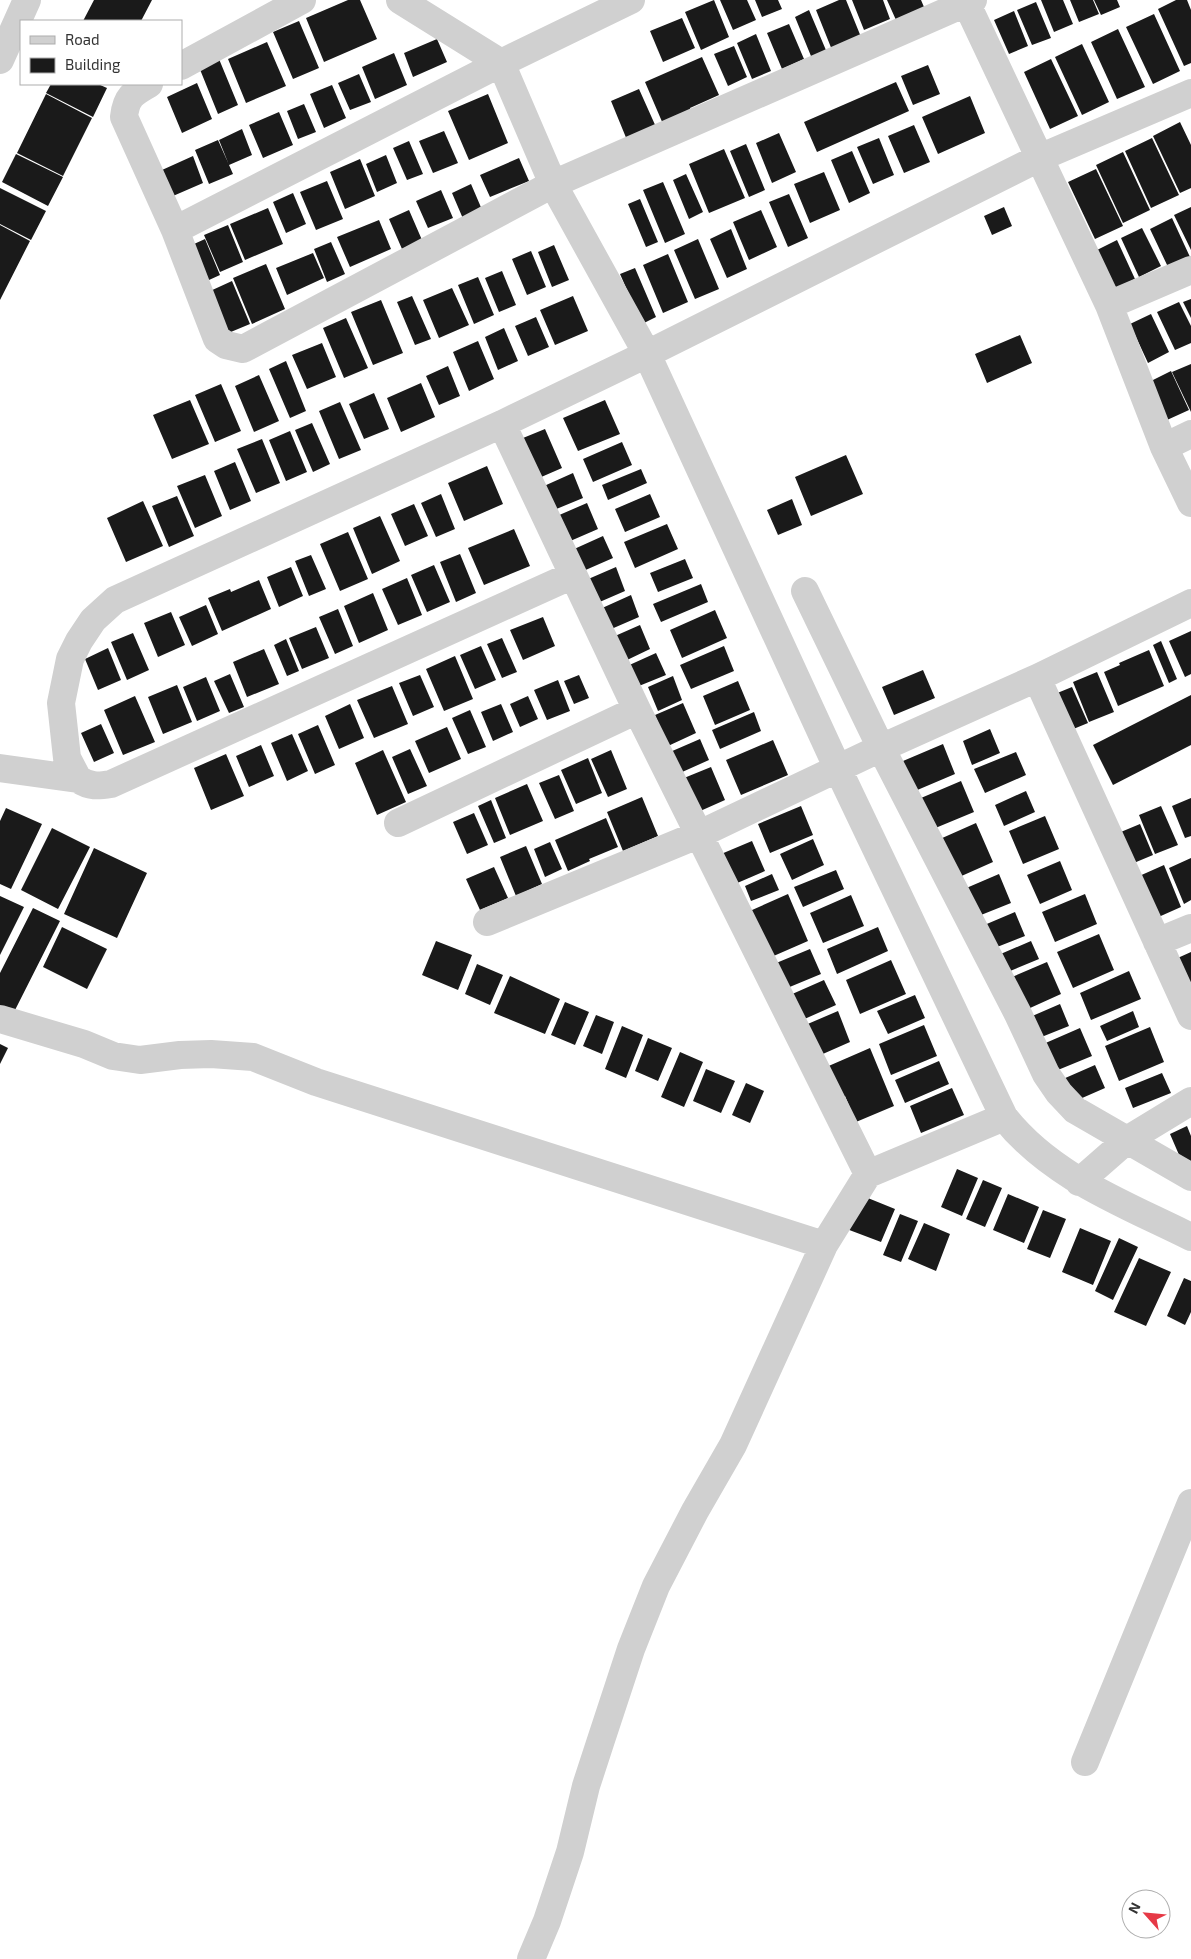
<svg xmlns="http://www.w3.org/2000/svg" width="1191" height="1959" font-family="'Exo 2',sans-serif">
<rect width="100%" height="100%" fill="#fff"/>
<path fill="#1a1a1a" d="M94,0H152L141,21H83Z
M348,0H360L377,39L324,62L306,18Z
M714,0L729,37L701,50L685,12Z
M720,0H747L756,20L733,30Z
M755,0H778L782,9L762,17Z
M839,0H846L861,37L832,50L816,10Z
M852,0H883L890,19L864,30Z
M887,0H921L924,7L896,20Z
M1041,0H1063L1073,24L1054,32Z
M1070,0H1093L1099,14L1079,22Z
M1094,0H1117L1120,7L1101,15Z
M1176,0H1187L1191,10V63L1184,66L1158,9Z
M1036,2L1051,38L1032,45L1017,10Z
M809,10L828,55L813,61L795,17Z
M1014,11L1028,46L1009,54L994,20Z
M1154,14L1180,71L1153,84L1126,27Z
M682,18L695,48L663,62L650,31Z
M299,21L319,68L293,79L273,32Z
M789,24L804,59L782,69L767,33Z
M1118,29L1145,87L1117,99L1091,42Z
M756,34L771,71L752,79L737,43Z
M437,39L447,62L413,77L404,53Z
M267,42L286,86L246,103L228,59Z
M1082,44L1109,102L1082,115L1055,57Z
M734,46L747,77L728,86L714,54Z
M394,53L407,85L375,99L362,67Z
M702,57L719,95L690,108L691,112L663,124L645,82Z
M219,59L238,105L218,114L199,67Z
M1051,59L1078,116L1050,129L1024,72Z
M928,65L940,94L913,105L901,76Z
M359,74L371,102L350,110L338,83Z
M896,82L909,111L817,152L804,122Z
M197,83L212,119L182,133L167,97Z
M51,84H98L107,88L93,117L46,93Z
M332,85L346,118L324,128L310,94Z
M639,89L656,127L627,140L611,101Z
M46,94L92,118L63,176L17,153Z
M488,94L508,143L469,160L448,111Z
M970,96L985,133L938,154L922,117Z
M304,104L316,132L298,139L287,111Z
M279,112L293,145L263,158L249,125Z
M1180,122L1191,145V188L1180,193L1153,136Z
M914,125L930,162L904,173L888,136Z
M242,129L252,155L229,165L219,140Z
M444,131L458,163L433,173L419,141Z
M779,133L796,172L772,183L756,143Z
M879,138L894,175L873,184L857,147Z
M1152,138L1179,195L1151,208L1125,151Z
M218,140L233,174L209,184L195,150Z
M409,141L423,174L407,180L393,148Z
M746,144L765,190L749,197L730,151Z
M724,149L745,198L709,213L689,164Z
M852,151L870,193L849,203L831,160Z
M1123,152L1150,210L1123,223L1096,165Z
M16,154L63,177L48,206L2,182Z
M386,155L397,183L377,192L366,164Z
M193,156L203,183L173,196L162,170Z
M519,158L529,181L490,197L480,175Z
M360,159L375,196L345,209L330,172Z
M1096,169L1123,226L1095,239L1068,182Z
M824,172L840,210L810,223L794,184Z
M686,174L703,212L689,219L673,180Z
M327,181L343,219L316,230L300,192Z
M663,182L685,234L665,243L643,190Z
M471,184L483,212L464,221L452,193Z
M0,188L46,211L31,240L0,224Z
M441,190L453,218L428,228L416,201Z
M293,193L306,224L286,233L273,202Z
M789,194L808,238L788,247L769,202Z
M640,199L658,242L646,247L628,204Z
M1004,207L1012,226L992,235L984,216Z
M1191,207V250L1174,215Z
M268,208L283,244L245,260L230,224Z
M409,210L422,240L402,249L389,219Z
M761,210L777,247L749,260L733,222Z
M1172,218L1190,257L1168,267L1150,229Z
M379,220L391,249L350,267L337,237Z
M0,225L30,241L0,300Z
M228,225L243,262L220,272L204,235Z
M1142,228L1161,266L1139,277L1121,238Z
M731,229L747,269L727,278L710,239Z
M205,239L220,275L198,285L183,249Z
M698,239L719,289L695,299L674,250Z
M1117,240L1135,279L1114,289L1095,251Z
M331,242L345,274L327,282L314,249Z
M554,245L569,280L552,287L538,252Z
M531,251L546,287L527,295L512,259Z
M313,253L324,278L287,295L276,268Z
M668,254L688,302L663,313L643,265Z
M266,264L285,309L252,324L233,278Z
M635,268L656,317L642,324L620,274Z
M502,271L516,305L499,312L485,278Z
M478,277L494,315L474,324L458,285Z
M232,281L250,324L226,334L208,292Z
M452,288L469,325L439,338L423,300Z
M412,296L431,339L415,345L397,302Z
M573,296L588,331L555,345L540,310Z
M1191,299V318L1183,302Z
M381,300L403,353L373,365L351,312Z
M1179,302L1191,326V343L1175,350L1157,312Z
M1151,314L1169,352L1148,363L1130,324Z
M536,317L549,347L528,356L515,326Z
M346,318L368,368L344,378L323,328Z
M504,328L518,361L498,370L485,337Z
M1020,335L1032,363L987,383L975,354Z
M478,341L494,379L469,391L453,352Z
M322,343L336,377L307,389L292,355Z
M286,361L306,411L290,418L269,369Z
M1191,364V412L1172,372Z
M448,366L460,396L439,405L426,376Z
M1171,371L1189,410L1167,420L1149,382Z
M259,375L279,421L254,432L235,386Z
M421,383L435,417L401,432L387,398Z
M221,384L241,431L215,442L195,395Z
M374,393L389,429L364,439L349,404Z
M190,400L209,444L172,459L153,415Z
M605,400L620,434L578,451L563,418Z
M340,402L361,450L339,459L319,411Z
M312,423L330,464L313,472L295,430Z
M545,429L562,468L539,478L523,438Z
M290,431L307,472L286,481L269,440Z
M262,439L280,483L256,493L237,449Z
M622,442L632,465L593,482L583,459Z
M846,455L863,494L811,516L795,477Z
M235,462L251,501L230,510L214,471Z
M487,466L503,504L464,521L448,483Z
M641,469L647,483L608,500L602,485Z
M573,473L583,498L554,510L544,486Z
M205,475L222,516L195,528L177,486Z
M441,494L455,529L436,537L421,503Z
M650,494L660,517L625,532L615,509Z
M177,496L194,536L169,547L152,506Z
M792,499L802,525L778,535L767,510Z
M143,501L163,546L126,562L107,518Z
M587,503L598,529L568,542L557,516Z
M414,504L428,536L405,546L391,514Z
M380,516L400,561L372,574L353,528Z
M667,524L678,549L635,568L624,542Z
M514,529L530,566L484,585L468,548Z
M348,532L368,579L340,591L320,544Z
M603,536L613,558L581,572L572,550Z
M460,554L476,593L456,602L440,562Z
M311,555L326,589L309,596L295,561Z
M685,559L693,578L658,592L650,573Z
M434,565L450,602L427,612L411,575Z
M291,567L303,596L279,607L267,577Z
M616,567L625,591L595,604L586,580Z
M407,578L422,615L398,625L382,589Z
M259,580L271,609L222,631L208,598L230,589L231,592Z
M701,584L708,602L661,622L653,604Z
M373,593L388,630L359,643L344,606Z
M631,595L639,617L609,630L600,609Z
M206,605L218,634L192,646L179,617Z
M338,609L353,646L335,654L319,617Z
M715,610L727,638L682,658L670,630Z
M171,612L185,645L158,657L144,623Z
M543,617L555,646L523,660L510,630Z
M640,625L650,649L625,661L615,636Z
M316,627L329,658L302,669L289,638Z
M1191,631V674L1185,677L1169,641Z
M133,633L149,670L127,680L111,642Z
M502,638L517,672L502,678L487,644Z
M286,639L299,671L287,676L274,645Z
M1161,641L1177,679L1169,683L1153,645Z
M481,646L496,680L475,689L460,655Z
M724,646L734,671L691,689L680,665Z
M108,648L121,680L98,690L85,659Z
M264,649L279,684L247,697L233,662Z
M1149,650L1164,686L1118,706L1104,672L1120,665L1119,663Z
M656,653L666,675L634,688L625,667Z
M455,656L473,699L444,711L426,669Z
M923,670L935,698L894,715L882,687Z
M1097,672L1114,712L1089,722L1073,682Z
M230,674L244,707L229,713L214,681Z
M420,675L434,707L413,716L399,683Z
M579,675L589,698L574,704L564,681Z
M673,676L682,700L658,711L648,687Z
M206,677L220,711L197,721L183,687Z
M558,680L570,711L547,720L534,690Z
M738,681L750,710L715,725L703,696Z
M177,685L192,722L163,734L148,697Z
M392,686L408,724L374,738L357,700Z
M1072,687L1088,723L1066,732L1050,696Z
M1191,695V745L1113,785L1093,745Z
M135,696L155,742L123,755L104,710Z
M528,696L538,719L520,727L510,704Z
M683,703L696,733L668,746L655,715Z
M350,704L364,738L339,749L325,716Z
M501,704L513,732L493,741L481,712Z
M470,710L486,747L468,754L452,718Z
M754,712L761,731L720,749L712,730Z
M101,724L114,753L94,762L81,733Z
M318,725L335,765L315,774L298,734Z
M447,727L461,759L429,773L415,741Z
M990,729L1000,753L972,765L963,741Z
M292,734L308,771L287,781L271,743Z
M700,739L709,760L680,773L670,752Z
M773,740L788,775L741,795L726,760Z
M943,744L955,774L915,791L903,761Z
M261,745L274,776L249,787L236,756Z
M410,749L427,786L408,794L392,757Z
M383,750L406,802L377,815L355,763Z
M611,750L627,789L608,797L591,759Z
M1016,752L1026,775L985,793L974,769Z
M226,754L244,796L211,810L194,768Z
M588,758L602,793L576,804L561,770Z
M711,767L725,800L698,812L684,778Z
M559,775L574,811L555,819L539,783Z
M961,781L974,812L933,829L921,798Z
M527,784L543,821L510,835L495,798Z
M1026,791L1035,812L1004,826L995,805Z
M642,797L658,836L623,851L607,812Z
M1191,798V836L1185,838L1172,806Z
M491,800L506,838L494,843L478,806Z
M801,806L813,835L770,853L758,824Z
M1161,806L1178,845L1155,854L1139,815Z
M6,808L42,824L11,889L0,884V821Z
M474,813L488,845L467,854L453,822Z
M1045,816L1059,849L1023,864L1009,831Z
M606,818L618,847L589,859L590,861L568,871L555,840Z
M976,823L993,862L957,878L940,839Z
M1140,824L1153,855L1129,865L1116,834Z
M52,828L90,847L58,909L21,890Z
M813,839L824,865L792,880L780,854Z
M752,841L765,871L728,887L714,857Z
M550,842L562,869L545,877L534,849Z
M526,846L542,884L516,896L500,857Z
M94,848L147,873L117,938L64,914Z
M1191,858V900L1184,904L1169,868Z
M1060,861L1072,890L1040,904L1027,875Z
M1164,865L1181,907L1154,919L1137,877Z
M494,867L508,898L480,910L466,879Z
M836,870L844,889L803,907L794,887Z
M772,874L779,890L751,901L745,886Z
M999,874L1011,903L976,917L964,889Z
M788,894L808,941L769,958L743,914Z
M1085,894L1097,924L1055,942L1042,912Z
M851,895L864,926L823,943L810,913Z
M0,896L24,907L0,955Z
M33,908L60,921L11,1018L0,1012V973Z
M1015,912L1025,936L992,949L982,926Z
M62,927L107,949L87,989L43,967Z
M878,927L888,951L837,974L827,949Z
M1099,934L1114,970L1073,988L1057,952Z
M436,941L472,955L458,990L422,975Z
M1031,941L1039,959L1003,974L996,956Z
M810,949L821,974L780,991L769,966Z
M1191,952V997L1171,961Z
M891,960L906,994L860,1014L846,980Z
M1047,962L1061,994L1019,1013L1005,980Z
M477,964L503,975L490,1005L465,994Z
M1129,971L1141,999L1091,1020L1080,993Z
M510,976L560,999L545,1034L494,1013Z
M824,980L836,1005L800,1021L790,995Z
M915,995L925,1018L888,1034L877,1011Z
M565,1002L589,1012L575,1045L551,1035Z
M1060,1004L1069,1026L1039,1038L1030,1017Z
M838,1011L850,1042L816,1057L803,1026Z
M1133,1011L1139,1027L1107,1041L1100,1026Z
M596,1015L614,1022L602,1054L583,1046Z
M924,1025L937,1056L891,1075L879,1044Z
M622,1026L643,1035L626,1078L605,1069Z
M1150,1027L1164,1062L1119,1081L1105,1046Z
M1080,1028L1092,1056L1053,1072L1041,1045Z
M648,1038L672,1048L658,1081L635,1071Z
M0,1044L8,1048L0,1064Z
M870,1048L894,1106L856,1122L845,1096L837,1100L824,1068Z
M680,1052L703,1062L684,1107L661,1097Z
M939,1061L949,1084L905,1103L895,1080Z
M1095,1065L1105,1088L1073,1102L1063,1079Z
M706,1069L735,1081L721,1113L693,1101Z
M1162,1073L1171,1093L1133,1108L1125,1088Z
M746,1083L764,1091L750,1123L732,1115Z
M952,1088L964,1115L921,1133L910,1106Z
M1187,1126L1191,1136V1169L1186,1171L1170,1134Z
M957,1169L978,1178L962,1216L941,1207Z
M983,1180L1002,1188L985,1227L966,1219Z
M858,1194L895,1209L881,1242L844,1228Z
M1008,1194L1039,1207L1024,1243L993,1230Z
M1043,1210L1066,1219L1050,1258L1027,1249Z
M900,1214L918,1221L901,1262L883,1255Z
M924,1223L950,1234L936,1271L908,1259Z
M1080,1228L1111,1241L1093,1285L1062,1272Z
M1119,1238L1138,1247L1113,1300L1095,1291Z
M1139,1258L1171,1272L1146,1326L1114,1312Z
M1184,1278L1191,1281V1312L1185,1325L1167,1316Z"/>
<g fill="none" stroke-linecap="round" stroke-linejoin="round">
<path stroke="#d0d0d0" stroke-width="28" d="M400,0L501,63L553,184L647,354L838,769L1004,1117C1051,1177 1125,1204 1191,1237
M965,0L1109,305L1164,447L1191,503
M0,60L27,0
M181,66L302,0
M149,84C133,93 126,97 124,117L175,230L217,339L226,345L243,349L553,184L973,0
M175,230L501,63L631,0
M1109,305L1191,270
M502,424L637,710L868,1174L1004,1117
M1164,447L1191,434
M805,591L881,748L1018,1014L1046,1074L1059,1093L1075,1110L1191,1177
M1037,678L1191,1016
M0,768L78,779L67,758L61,703L70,659L79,641L93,620L115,600L502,424L647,354L1039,158L1191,93
M78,779C90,787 98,786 111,784L573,575
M398,823L637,710
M487,922L700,834L881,748L1037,678L1191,603
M1157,942L1191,928
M0,1019L84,1044L113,1056L140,1060L180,1055L211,1054L253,1057L316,1082L824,1245
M1079,1182L1127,1140L1191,1101
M1085,1762L1191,1503
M531,1959L547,1921L570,1852L586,1786L601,1740L631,1649L656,1586L695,1511L733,1445L824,1245L868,1174"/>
</g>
<rect x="20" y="20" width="162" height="65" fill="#ffffff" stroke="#adadad"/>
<rect x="30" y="36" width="25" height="8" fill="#d0d0d0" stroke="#adadad"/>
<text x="65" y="45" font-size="15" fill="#333333">Road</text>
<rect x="30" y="58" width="25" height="15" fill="#1a1a1a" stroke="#adadad"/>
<text x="65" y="70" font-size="15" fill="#333333">Building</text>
<g transform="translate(1146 1914) rotate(297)"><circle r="24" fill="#ffffff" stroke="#adadad"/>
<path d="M0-4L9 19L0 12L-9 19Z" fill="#e63946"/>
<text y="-8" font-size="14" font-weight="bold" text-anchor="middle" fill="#333333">N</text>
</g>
</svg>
